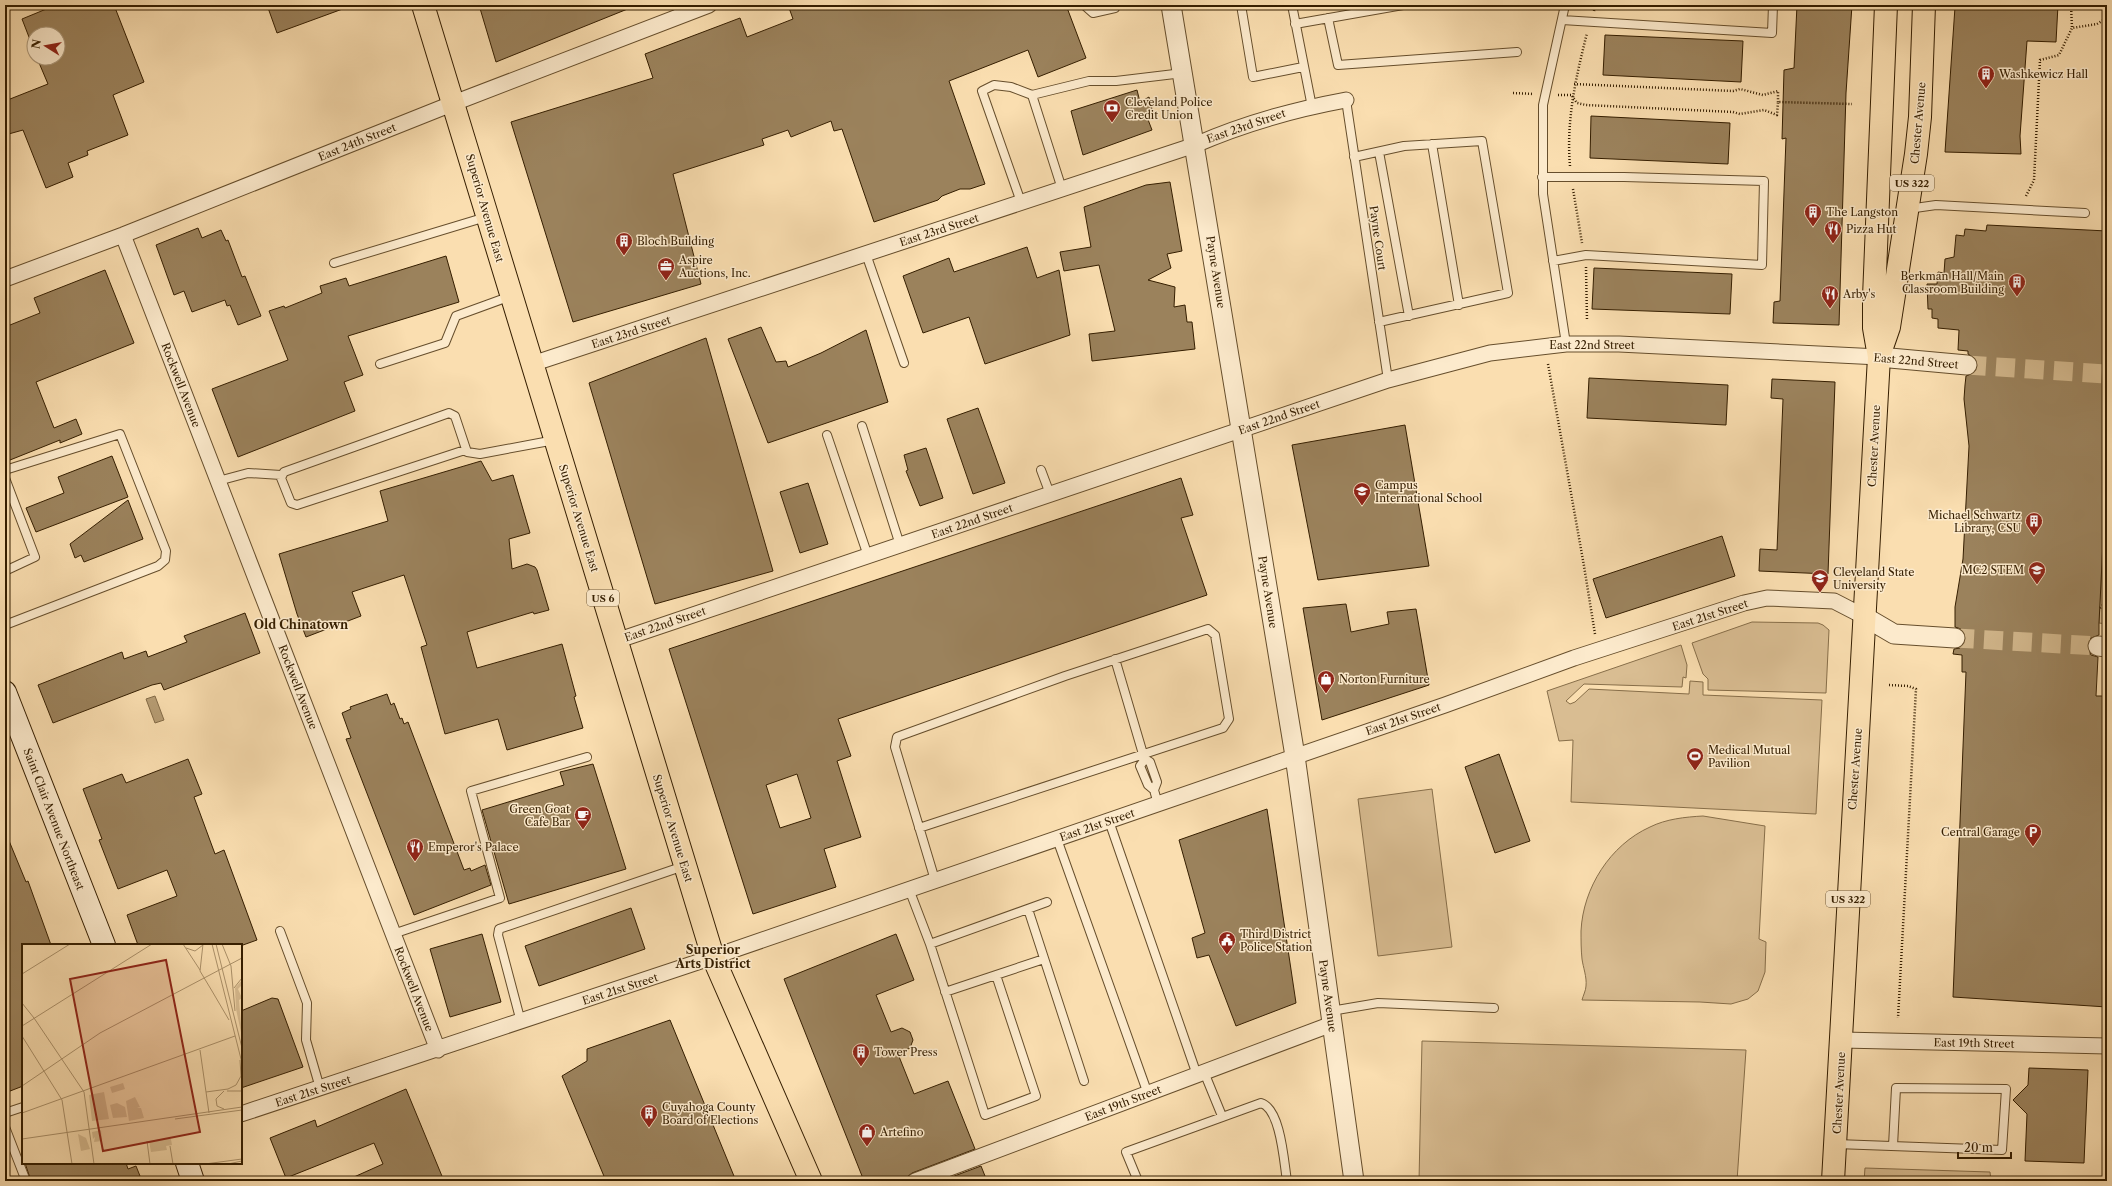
<svg xmlns="http://www.w3.org/2000/svg" width="2112" height="1186" font-family="'Libre Caslon Text',serif">
<rect width="100%" height="100%" fill="#fadeb0"/>
<filter id="stains"><feTurbulence type="fractalNoise" baseFrequency=".005" numOctaves="4"/><feColorMatrix values="0 0 0 0 .2 0 0 0 0 .09 0 0 0 0 .02 0 0 0 .5 -.17"/></filter>
<radialGradient id="worn" r=".72"><stop offset=".6" stop-color="#630" stop-opacity="0"/><stop offset="1" stop-color="#630" stop-opacity=".3"/></radialGradient>
<path fill="#d9bd92" stroke="#876e49" d="M2107,463V624L2099,623Z
M1752,622L1818,623L1823,625L1829,630L1826,693L1708,690V679L1703,674L1692,643Z
M1681,645L1687,665L1686,678L1683,677L1682,687L1584,684L1566,701L1570,704L1575,702L1589,689L1689,694L1690,681L1703,682V695L1822,700L1816,814L1571,802L1573,740L1559,741L1547,691Z
M1432,789L1452,947L1378,956L1358,799Z
M1703,816L1765,826L1759,939L1766,942L1765,972L1758,991L1748,999L1731,1004L1700,1002L1582,1000C1583,996 1586,990 1586,986C1587,977 1583,967 1582,959C1581,950 1581,940 1581,931C1583,888 1610,845 1650,827C1666,819 1685,817 1703,816Z
M1422,1041L1746,1050L1737,1181H1419Z
M1865,1168L1990,1172L1991,1181H1864Z"/>
<path fill="#b79d74" stroke="#836a46" d="M155,696L164,720L155,723L146,699Z"/>
<path fill="#9b825c" stroke="#351e00" fill-rule="evenodd" d="M56,5H114L144,82L113,95L128,135L87,151L88,155L68,163L73,177L46,188L23,130L5,135V101L48,84L37,58H58V34H34V50L22,19Z
M267,5H348V7L277,33Z
M479,5H635V6L496,62Z
M788,5H1066L1086,58L1038,77L1028,50L949,81L985,184L970,189H960L942,196L938,200L874,222L842,129L834,131L831,121L791,137L788,130L762,139L764,145L673,174L701,284L573,322L511,122L653,78L645,54L740,18L747,37L793,19Z
M1797,5H1852L1846,93L1839,325L1773,323L1774,302L1780,301L1786,138L1782,139L1784,70L1794,68Z
M1961,5H2058L2056,42L2027,41L2020,136L2021,154L1945,152L1955,7Z
M1605,35L1743,41L1741,82L1603,75Z
M1137,90L1140,102L1149,97L1154,117H1147L1152,130L1083,155L1071,111Z
M1591,116L1730,123L1728,164L1590,158Z
M1170,182L1182,251L1167,254L1171,268L1148,280L1175,287L1174,307L1185,305L1187,322H1192L1195,349L1092,361L1089,334L1115,331L1099,265L1064,271L1060,252L1091,247L1084,207L1146,185Z
M1987,225L2107,231V461L2099,623V635L2089,639L2087,645L2091,655L2098,657L2096,696H2107V1007L1953,997L1966,672H1962V655L1953,654L1954,649L1960,648L1966,638L1961,629L1955,627V607L1963,559L1969,446L1964,399L1965,385L1966,376L1976,372L1978,366L1977,360L1968,354V351L1958,350L1959,330L1938,328V319L1932,318V309H1928L1927,284H1937L1938,272L1944,273L1945,259L1954,257L1956,235L1964,236L1965,229L1986,231Z
M198,228L202,238L221,230L226,241L228,240L242,277L245,276L261,316L238,325L230,305L227,306L225,300L192,312L184,291L174,295L156,245Z
M1027,247L1037,278L1059,270L1070,335L985,364L969,317L923,333L903,276L949,258L954,272Z
M446,256L459,302L348,336L363,375L344,382L355,411L238,457L212,389L288,360L269,311L284,306L285,308L322,293L320,286L346,278L349,286Z
M1594,268L1732,274L1730,314L1592,309Z
M105,270L134,343L36,382L54,428L76,419L82,434L60,443V440L5,462V327L40,313L34,298Z
M761,327L776,362L786,361L788,367L821,353L866,330L888,402L768,443L728,339Z
M706,338L773,571L655,604L589,383Z
M1589,378L1728,385L1726,425L1587,418Z
M1772,379L1835,382L1828,574L1759,571L1760,549L1777,550L1783,399L1771,398Z
M978,408L1005,483L973,494L947,419Z
M1405,425L1429,566L1318,580L1292,445Z
M926,448L943,498L920,506L906,471L908,470L904,455Z
M112,456L128,497L36,532L26,508L64,493L58,477Z
M481,461L492,481L513,475L530,533L509,539L512,569L527,564L535,567L537,570L549,610L534,614L533,612L467,632L477,668L562,644L576,696L574,697L583,728L507,750L498,719L445,734L421,647L427,645L404,575L352,592L361,616L306,637L297,614L279,554L388,521L380,491Z
M1181,478L1193,515L1181,518L1207,595L838,719L851,756L837,761L861,837L824,849L836,887L753,914L669,649ZM797,774L811,818L780,828L766,785Z
M808,483L828,544L800,553L780,492Z
M128,500L143,539L84,562L81,555L75,558L70,544Z
M1722,536L1735,576L1606,618L1593,579Z
M1346,604L1351,632L1389,624L1387,612L1416,609L1429,685L1322,720L1303,608Z
M245,613L260,653L164,690L161,683L152,685L53,723L38,685L122,652L124,659L146,651L148,657L187,642L184,636Z
M387,694L391,705L394,703L400,719L402,718L404,724L408,722L464,870L470,868L471,871L485,865L491,885L414,915L346,739L351,738L342,713L351,709L350,707Z
M1499,754L1530,841L1495,853L1465,767Z
M188,759L202,794L194,797L215,854L224,850L257,940L243,945H138L127,915L177,896L167,870L118,889L99,840L102,839L83,789L122,774L126,783Z
M593,764L626,869L509,904L482,810L564,785L560,772Z
M1267,809L1296,1003L1236,1026L1209,955L1197,958L1192,938L1205,933L1179,840Z
M5,831L26,882L28,881L51,945H23V1086L5,1093Z
M631,908L645,949L539,986L525,946Z
M482,934L501,1002L450,1017L430,949Z
M896,934L914,980L876,995L891,1032L902,1028L910,1032L913,1040L910,1048L898,1054L914,1094L948,1081L975,1149L912,1173L907,1177L898,1181H864L784,979Z
M272,998L278,999L303,1067L241,1088V1011Z
M670,1020L736,1181H606L562,1076L587,1061V1049Z
M2029,1068L2088,1070L2084,1163L2025,1161L2027,1114L2013,1100L2028,1085Z
M406,1089L444,1181H345L383,1164L374,1143L286,1178L270,1138L315,1120L317,1127Z
M25,1163H126L128,1169L136,1166L142,1181H31Z
M981,1166L987,1181H941Z"/>
<g fill="none" stroke-linecap="round" stroke-linejoin="round">
<path stroke="#d3b88d" stroke-width="19" stroke-dasharray="19 10" stroke-linecap="butt" d="M1967,365L2107,374
M1955,638L2098,646"/>
<g stroke="#664e2c" stroke-width="10">
<path id="service" d="M676,5L682,16
M1084,5L1093,13L1115,8V5
M1241,5L1253,77L1303,67
M1292,5L1312,107
M1565,5L1543,105V194L1566,344
M1328,18L1338,65L1517,52
M1562,20L1772,33L1773,5
M1295,24L1403,5
M1032,95L1062,189
M1346,100L1388,380
M1432,144L1459,305
M1379,152L1409,316
M1354,157L1404,146L1482,141L1508,293L1379,322
M1542,177H1624L1764,181L1762,265L1586,255L1553,261
M1021,202L982,91L994,85L1011,87L1032,95L1089,81H1116L1183,73
M1908,209L1936,205L2085,213
M866,254L904,363
M334,263L486,217
M380,364L445,343L456,316L511,296
M862,426L900,545
M827,435L868,556
M465,450L297,505L291,503L281,478L284,472L449,413L455,416L467,452L480,454L555,440
M5,470L120,434L166,551L165,560L158,566L5,625
M1041,470L1050,494
M5,478L35,557L5,571
M218,481L248,473L281,475
M1115,659L1143,754L1145,759L1150,762L1157,782L1154,790
M1145,759L1140,766L1148,785L1154,790L1158,804
M1109,821L1197,1075
M919,828L1223,728L1229,719L1215,635L1208,629L1065,676L897,737L895,747L935,880
M1057,839L1148,1094
M909,889L930,944L1047,902
M1028,909L1084,1081
M280,931L307,1003L306,1040L320,1088
M393,934L500,898L471,791L587,757
M930,944L985,1115L1036,1096L996,975L945,992
M996,975L1044,959
M1331,1011L1378,1003L1494,1008
M521,1022L498,935L499,929L684,866
M1204,1072L1222,1116
M5,1113L23,1107
M5,1127L26,1181
M1836,1144L2002,1150L2006,1089L1896,1088L1893,1146
M1138,1181L1126,1152L1261,1103C1281,1109 1284,1163 1287,1181"/>
</g>
<g stroke="#664e2c" stroke-width="17">
<path id="minor" d="M123,235L438,1050
M5,279L123,235L454,103L709,5
M532,364L1195,145C1245,123 1292,110 1346,100
M616,641L1388,380L1490,353L1566,344H1619L1879,357
M1842,1040L2107,1046
M241,1114L713,957L1445,705L1574,658L1744,603L1767,598L1834,601L1865,617
M915,1181L1332,1024"/>
</g>
<g stroke="#664e2c" stroke-width="21">
<path id="tertiary" d="M1171,5L1295,756L1354,1181
M1879,357L1967,365
M1865,617L1894,634L1955,638
M2098,646L2107,647"/>
</g>
<g stroke="#351e00" stroke-width="24">
<path id="secondary" d="M5,692L104,945
M187,1163L193,1181"/>
</g>
<g stroke="#351e00" stroke-width="24">
<path id="primary" d="M423,5L713,957L811,1181
M1879,356L1889,327L1916,154L1920,117L1924,5
M1833,1181L1879,357L1874,328V297L1886,5"/>
</g>
<path stroke="#351e00" stroke-width="2.5" stroke-dasharray="1 2" stroke-linecap="butt" d="M2071,5L2072,28
M1594,11L1595,5
M1574,84L1733,91L1740,89L1763,95L1778,91V102
M1513,93L1534,94
M1558,95H1572
M1572,96L1577,103L1586,105L1733,112L1740,114L1764,110L1777,115L1778,102L1852,104
M1570,166C1566,120 1576,77 1587,33
M1573,189L1582,243
M2026,196L2034,180L2040,60L2059,55L2072,28L2097,24L2107,18
M1586,267L1587,321
M1548,364L1584,566L1595,634
M2104,513H2107
M2100,608L2107,601
M1889,685L1908,686L1916,689L1898,1018"/>
<use href="#service" stroke="#fceacc" stroke-width="8"/>
<use href="#minor" stroke="#fceacc" stroke-width="15"/>
<use href="#tertiary" stroke="#fceacc" stroke-width="19"/>
<use href="#secondary" stroke="#fceacc" stroke-width="22"/>
<use href="#primary" stroke="#fadeb0" stroke-width="22"/>
</g>
<defs>
<g id="building-pin" transform="scale(0.9)"><path d="M0 17L-7.5 6A9.5 9.5 0 1 1 7.5 6Z" fill="#8f2418" stroke="#fceacc"/><path d="M-4-6H4V6H1V3H-1V6H-4ZM-2.5-4.3h1.7v1.8h-1.7ZM.8-4.3h1.7v1.8H.8ZM-2.5-1h1.7V.8h-1.7ZM.8-1h1.7V.8H.8Z" fill="#fff"/></g>
<g id="bank-pin" transform="scale(0.9)"><path d="M0 17L-7.5 6A9.5 9.5 0 1 1 7.5 6Z" fill="#8f2418" stroke="#fceacc"/><path d="M-6-4H6V4H-6ZM0-2.3a2.3 2.3 0 1 0 0 4.6a2.3 2.3 0 1 0 0-4.6Z" fill="#fff"/></g>
<g id="restaurant-pin" transform="scale(0.9)"><path d="M0 17L-7.5 6A9.5 9.5 0 1 1 7.5 6Z" fill="#8f2418" stroke="#fceacc"/><path d="M-5-6h1v4h1v-4h1v4h1v-4h1v5L-1.5 .5V6h-2V.5L-5-1ZM5-6V6H3V1.5H1.5Q1.5-4 5-6Z" fill="#fff"/></g>
<g id="office-pin" transform="scale(0.9)"><path d="M0 17L-7.5 6A9.5 9.5 0 1 1 7.5 6Z" fill="#8f2418" stroke="#fceacc"/><path d="M-6-3h4V-5.5h4V-3h4V5H-6ZM-1-4.5V-3h2v-1.5ZM-6 0V1H6V0Z" fill="#fff"/></g>
<g id="school-pin" transform="scale(0.9)"><path d="M0 17L-7.5 6A9.5 9.5 0 1 1 7.5 6Z" fill="#8f2418" stroke="#fceacc"/><path d="M0-5L7-2L0 1L-7-2ZM-4 1L0 2.5L4 1V4Q0 6-4 4Z" fill="#fff"/></g>
<g id="university-pin" transform="scale(0.9)"><path d="M0 17L-7.5 6A9.5 9.5 0 1 1 7.5 6Z" fill="#8f2418" stroke="#fceacc"/><path d="M0-5L7-2L0 1L-7-2ZM-4 1L0 2.5L4 1V4Q0 6-4 4Z" fill="#fff"/></g>
<g id="shop-pin" transform="scale(0.9)"><path d="M0 17L-7.5 6A9.5 9.5 0 1 1 7.5 6Z" fill="#8f2418" stroke="#fceacc"/><path d="M-5-2.5h2.3a2.7 3.5 0 0 1 5.4 0H5L5.5 6h-11ZM-1.5-2.5h3a1.5 2.3 0 0 0-3 0Z" fill="#fff"/></g>
<g id="stadium-pin" transform="scale(0.9)"><path d="M0 17L-7.5 6A9.5 9.5 0 1 1 7.5 6Z" fill="#8f2418" stroke="#fceacc"/><path d="M0-5a6.5 5 0 1 0 0 10a6.5 5 0 1 0 0-10ZM-3.5-1.8h7v3.6h-7Z" fill="#fff"/></g>
<g id="cafe-pin" transform="scale(0.9)"><path d="M0 17L-7.5 6A9.5 9.5 0 1 1 7.5 6Z" fill="#8f2418" stroke="#fceacc"/><path d="M-5.5-4.5H6V0H3Q3 3.5 0 3.5H-2.5Q-5.5 3.5-5.5 0ZM3-3.2v2h1.7v-2ZM-6 4.5H4V6H-6Z" fill="#fff"/></g>
<g id="parking-pin" transform="scale(0.9)"><path d="M0 17L-7.5 6A9.5 9.5 0 1 1 7.5 6Z" fill="#8f2418" stroke="#fceacc"/><path d="M-3.5-5.5H1a3.5 3.5 0 0 1 0 7H-1V5.5H-3.5ZM-1-3.4V-.6H.8a1.4 1.4 0 0 0 0-2.8Z" fill="#fff"/></g>
<g id="civic-pin" transform="scale(0.9)"><path d="M0 17L-7.5 6A9.5 9.5 0 1 1 7.5 6Z" fill="#8f2418" stroke="#fceacc"/><path d="M-.6-6.5H3V-4.5H.6V-3L4-1V1h2V6H-6V1h2V-1L-.6-3ZM-1.2 2.5V6h2.4V2.5Z" fill="#fff"/></g>
</defs>
<g fill-rule="evenodd">
<use href="#building-pin" x="1986" y="74"/>
<use href="#bank-pin" x="1112" y="108"/>
<use href="#building-pin" x="1813" y="212"/>
<use href="#restaurant-pin" x="1833" y="229"/>
<use href="#building-pin" x="624" y="241"/>
<use href="#office-pin" x="666" y="266"/>
<use href="#building-pin" x="2017" y="282"/>
<use href="#restaurant-pin" x="1830" y="294"/>
<use href="#school-pin" x="1362" y="491"/>
<use href="#building-pin" x="2034" y="521"/>
<use href="#school-pin" x="2037" y="570"/>
<use href="#university-pin" x="1820" y="578"/>
<use href="#shop-pin" x="1326" y="679"/>
<use href="#stadium-pin" x="1695" y="756"/>
<use href="#cafe-pin" x="583" y="815"/>
<use href="#parking-pin" x="2033" y="832"/>
<use href="#restaurant-pin" x="415" y="847"/>
<use href="#civic-pin" x="1227" y="940"/>
<use href="#building-pin" x="861" y="1052"/>
<use href="#building-pin" x="649" y="1113"/>
<use href="#shop-pin" x="867" y="1132"/>
</g>
<g text-anchor="middle" stroke-width="3" stroke-linejoin="round" paint-order="stroke">
<g fill="#fceacc" stroke="#715b3d" stroke-width="1">
<rect x="1890" y="175" width="44" height="16" rx="3"/>
<rect x="587" y="590" width="32" height="16" rx="3"/>
<rect x="1826" y="891" width="44" height="16" rx="3"/>
</g>
<g font-size="10" font-weight="bold" fill="#351e00">
<text x="1912" y="187">US 322</text>
<text x="603" y="602">US 6</text>
<text x="1848" y="903">US 322</text>
</g>
<g font-size="11" fill="#351e00" stroke="#fceacc" text-anchor="start">
<text x="1999" y="78">Washkewicz Hall</text>
<text x="1125" y="106">Cleveland Police<tspan x="1125" dy="13">Credit Union</tspan></text>
<text x="1826" y="216">The Langston</text>
<text x="1846" y="233">Pizza Hut</text>
<text x="637" y="245">Bloch Building</text>
<text x="679" y="264">Aspire<tspan x="679" dy="13">Auctions, Inc.</tspan></text>
<text x="2004" y="280" text-anchor="end">Berkman Hall/Main<tspan x="2004" dy="13">Classroom Building</tspan></text>
<text x="1843" y="298">Arby's</text>
<text x="1375" y="489">Campus<tspan x="1375" dy="13">International School</tspan></text>
<text x="2021" y="519" text-anchor="end">Michael Schwartz<tspan x="2021" dy="13">Library, CSU</tspan></text>
<text x="2024" y="574" text-anchor="end">MC2 STEM</text>
<text x="1833" y="576">Cleveland State<tspan x="1833" dy="13">University</tspan></text>
<text x="1339" y="683">Norton Furniture</text>
<text x="1708" y="754">Medical Mutual<tspan x="1708" dy="13">Pavilion</tspan></text>
<text x="570" y="813" text-anchor="end">Green Goat<tspan x="570" dy="13">Cafe Bar</tspan></text>
<text x="2020" y="836" text-anchor="end">Central Garage</text>
<text x="428" y="851">Emperor's Palace</text>
<text x="1240" y="938">Third District<tspan x="1240" dy="13">Police Station</tspan></text>
<text x="874" y="1056">Tower Press</text>
<text x="662" y="1111">Cuyahoga County<tspan x="662" dy="13">Board of Elections</tspan></text>
<text x="880" y="1136">Artefino</text>
</g>
<g font-size="11" fill="#351e00" stroke="#fceacc">
<text transform="translate(1918 123) rotate(-85)" y="4">Chester Avenue</text>
<text transform="translate(1246 126) rotate(-19)" y="4">East 23rd Street</text>
<text transform="translate(357 142) rotate(-22)" y="4">East 24th Street</text>
<text transform="translate(485 208) rotate(74)" y="4">Superior Avenue East</text>
<text transform="translate(939 230) rotate(-18)" y="4">East 23rd Street</text>
<text transform="translate(1378 238) rotate(82)" y="4">Payne Court</text>
<text transform="translate(1216 272) rotate(81)" y="4">Payne Avenue</text>
<text transform="translate(631 332) rotate(-18)" y="4">East 23rd Street</text>
<text x="1592" y="349">East 22nd Street</text>
<text transform="translate(1916 361) rotate(5)" y="4">East 22nd Street</text>
<text transform="translate(181 385) rotate(69)" y="4">Rockwell Avenue</text>
<text transform="translate(1279 417) rotate(-19)" y="4">East 22nd Street</text>
<text transform="translate(1874 446) rotate(-87)" y="4">Chester Avenue</text>
<text transform="translate(579 518) rotate(73)" y="4">Superior Avenue East</text>
<text transform="translate(972 521) rotate(-19)" y="4">East 22nd Street</text>
<text transform="translate(1268 592) rotate(81)" y="4">Payne Avenue</text>
<text transform="translate(1710 615) rotate(-18)" y="4">East 21st Street</text>
<text transform="translate(665 624) rotate(-19)" y="4">East 22nd Street</text>
<text transform="translate(298 687) rotate(69)" y="4">Rockwell Avenue</text>
<text transform="translate(1403 719) rotate(-19)" y="4">East 21st Street</text>
<text transform="translate(1855 769) rotate(-86)" y="4">Chester Avenue</text>
<text transform="translate(54 819) rotate(69)" y="4">Saint Clair Avenue Northeast</text>
<text transform="translate(1097 825) rotate(-19)" y="4">East 21st Street</text>
<text transform="translate(673 828) rotate(73)" y="4">Superior Avenue East</text>
<text transform="translate(414 989) rotate(69)" y="4">Rockwell Avenue</text>
<text transform="translate(620 989) rotate(-18)" y="4">East 21st Street</text>
<text transform="translate(1328 996) rotate(82)" y="4">Payne Avenue</text>
<text transform="translate(1974 1043) rotate(1)" y="4">East 19th Street</text>
<text transform="translate(313 1091) rotate(-18)" y="4">East 21st Street</text>
<text transform="translate(1839 1093) rotate(-87)" y="4">Chester Avenue</text>
<text transform="translate(1123 1103) rotate(-21)" y="4">East 19th Street</text>
</g>
<g font-size="12" font-weight="bold" fill="#351e00" stroke="#fceacc">
<text x="301" y="629">Old Chinatown</text>
<text x="713" y="954">Superior<tspan x="713" dy="14">Arts District</tspan></text>
</g>
</g>
<g transform="translate(22 944)">
<rect width="220" height="220" fill="#fadeb0"/>
<path d="M220,36V41L216,45L220,54L217,56L220,93L214,65L213,44ZM101,139L103,145L90,149L88,143ZM82,148L87,175L70,177L67,151ZM113,153L118,163L115,164H119L122,174L107,177L104,157ZM95,159L103,163L105,173L91,174L88,161ZM79,186L80,197L72,198L73,193L71,195L70,188ZM56,190L64,194L68,205L59,207ZM145,194L149,195L150,201L144,202L145,206L129,208L127,197Z" fill="#d9bd92"/>
<path fill="none" stroke="#ab916a" stroke-width="1" d="M161,0L178,26M190,0L220,119M194,0L220,104M200,0L209,22L213,67M164,4L173,7L181,1M178,27L190,47M178,27L181,0M0,30L48,0M212,44L220,34M190,47L207,76M0,59L12,74M12,74L62,148L72,220M0,82L130,0M0,92L40,156L50,220M178,106L184,148M0,142L78,89L220,14M205,147H220M184,148L187,169M184,148L206,145L214,141L219,132L218,116M202,165L195,162L194,155L202,147M0,169L213,92M153,175L220,166M0,195L220,163M125,197L128,220M148,202L151,220M183,220L220,215M206,220L220,217"/>
<path fill="#8f2418" fill-opacity="0.15" stroke="#8f2418" stroke-width="2" d="M144,16L178,188L81,207L48,35Z"/>
<rect width="220" height="220" fill="none" stroke="#351e00" stroke-width="2"/>
</g>
<rect width="2112" height="1186" fill="none" stroke="#fadeb0" stroke-width="20"/>
<rect x="6" y="6" width="2100" height="1174" fill="none" stroke="#351e00" stroke-width="2"/>
<rect x="10" y="10" width="2092" height="1166" fill="none" stroke="#351e00"/>
<g transform="translate(46 46) rotate(281)"><circle r="19" fill="#fceacc" stroke="#ac987a"/>
<path d="M0-3L7 15L0 10L-7 15Z" fill="#8f2418"/>
<text y="-6" font-size="11" font-weight="bold" text-anchor="middle" fill="#351e00">N</text>
</g>
<path d="M1958 1152v6h53v-6" fill="none" stroke="#351e00" stroke-width="2"/>
<text x="1964" y="1152" font-size="12" fill="#351e00" stroke="#fceacc" stroke-width="3" paint-order="stroke">20 m</text>
<rect width="100%" height="100%" filter="url(#stains)"/>
<rect width="100%" height="100%" fill="url(#worn)"/>
</svg>
